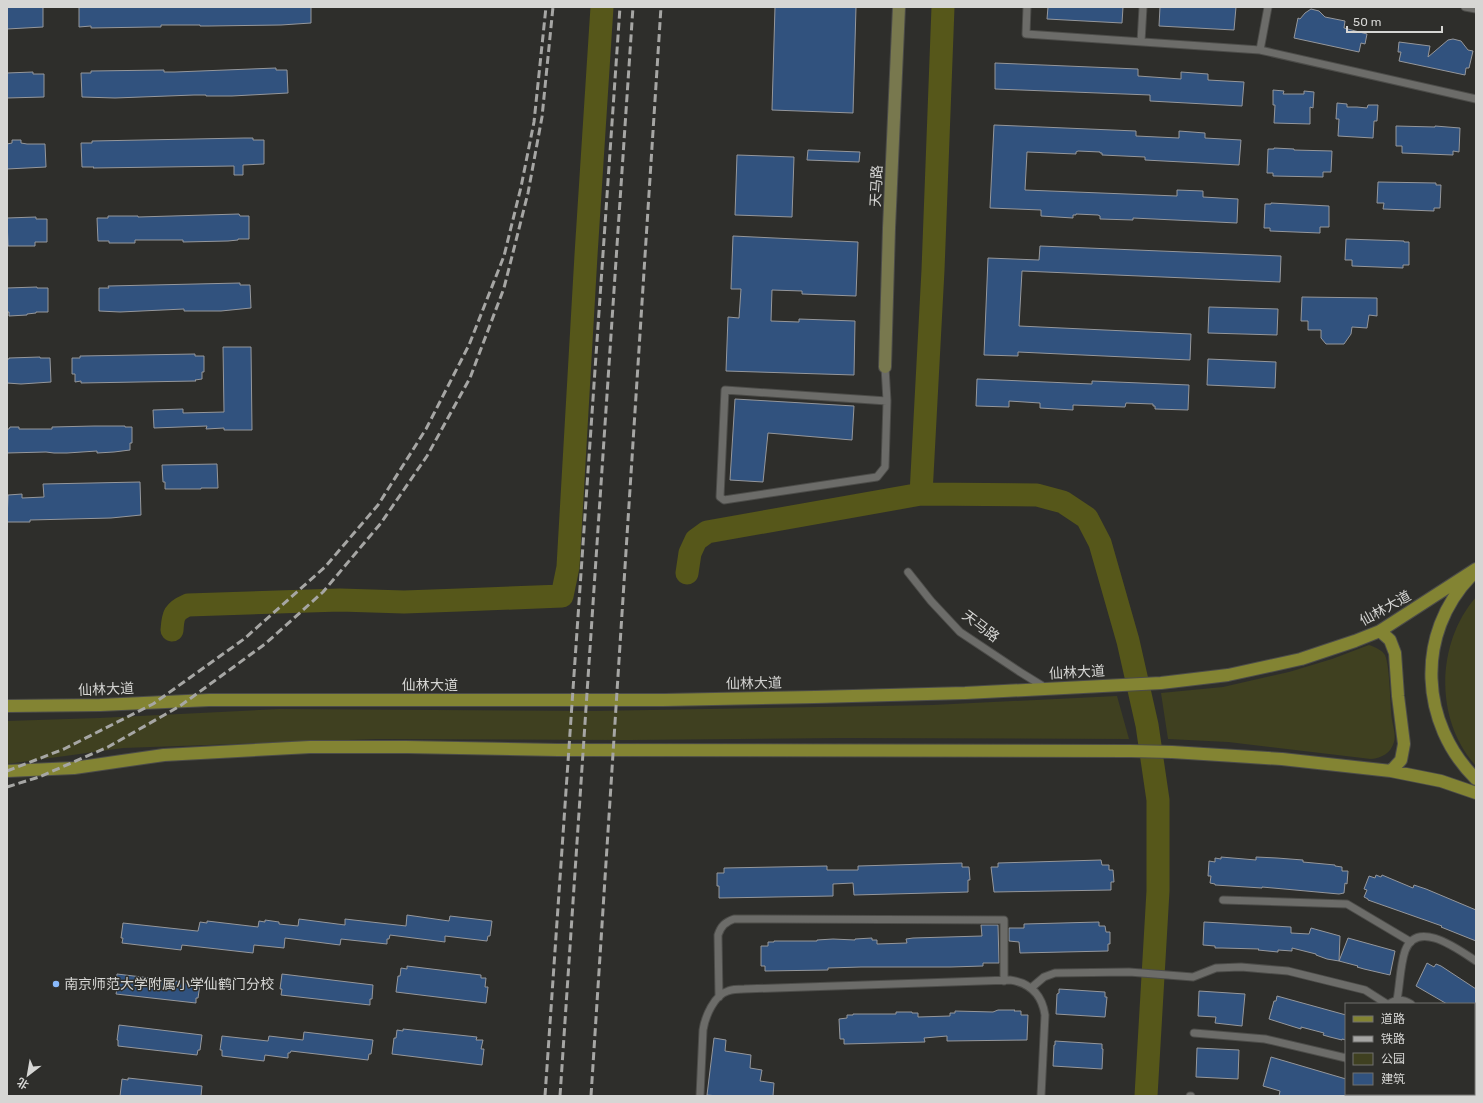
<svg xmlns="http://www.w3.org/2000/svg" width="1483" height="1103" font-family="Rubik,'Noto Sans SC',sans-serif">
<rect width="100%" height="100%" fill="#2e2e2b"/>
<path fill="#3f4020" d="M1476,597V766C1434,720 1436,643 1476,597Z
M1369,645C1375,647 1382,650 1385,655C1390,666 1390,706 1392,720C1393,727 1396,735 1394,742C1391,753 1382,758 1371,759L1228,742L1168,739L1161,693L1223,687L1289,672L1332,659Z
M1117,696L1129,739L841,738L629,740L377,739L123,748L7,764V721L99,718L279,709L594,711L933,705Z"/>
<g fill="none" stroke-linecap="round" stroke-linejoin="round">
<path stroke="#56571a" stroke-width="23" d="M921,494L933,270L943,7
M687,573L690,553L696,540L707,532L921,494L1037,495L1063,502L1087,518L1100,543L1128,641L1147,725L1158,800V891L1146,1096
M172,630C173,615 174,611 188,605L340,600L404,602L460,600L562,596L568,567L586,255L602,7"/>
</g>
<path fill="#31527e" stroke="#95979b" d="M7,7H43V27L7,29Z
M79,7H311V23L281,25L209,26H200V25H161V27H152L91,28V26L79,27Z
M775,7H856L853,113L772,110Z
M1048,7H1123L1122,23L1047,19Z
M1160,7H1236L1234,30L1159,26Z
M1311,9L1319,11L1325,17L1345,21L1344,28L1367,34L1365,44L1361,43L1359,52L1294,38L1298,18L1300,19L1305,13Z
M1453,39L1461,41L1468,50L1473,51L1469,68H1466L1465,75L1399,61L1401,52H1398L1399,42L1430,46L1428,57L1448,40Z
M995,63L1138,69V76L1181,79V72L1208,74V80L1244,82L1242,106L1150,101V95L995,89Z
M276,68V70H287L288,93L232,96H206V95H194L115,98L82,97L81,73H91V71L164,70V72H175Z
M33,72V74H44V97L7,98V73Z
M1273,90L1284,91L1283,94H1304V91L1314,92L1313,108L1310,107V124L1274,123L1275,105H1273Z
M1337,103L1347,104V107H1357L1367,108L1368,105H1378L1377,121H1374L1373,138L1338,136L1339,119H1336Z
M994,125L1136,131V136L1179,138V131L1205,133V138L1241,140L1239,165L1145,160V157L1102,155V153H1100V152L1078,151L1076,152V154L1027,152L1025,190L1177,196V190L1203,191V197L1238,199L1237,223L1133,218V220L1100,219V216L1098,215L1076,214V215H1073V218L1041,216V210L990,208Z
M1396,126L1435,127V126L1460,128L1459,152L1453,151V155L1402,153V146H1396Z
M244,138H253V140H264V164L243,165V175H234V166L93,168L94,167H82L81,143H92V141Z
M12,140H21V143L27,144H45L46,167L7,169V144L12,143Z
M1274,148L1294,149V150L1332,151L1331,172H1323V177L1273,176V173H1267L1268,149H1274Z
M808,150L860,152L859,162L807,160Z
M737,155L794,157L792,217L735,215Z
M1378,182L1436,183V185H1441L1440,208H1434V211L1383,209L1384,203H1377Z
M1271,203L1329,206V227H1320V233L1270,231V228H1264L1265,204H1271Z
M239,214L240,216H249V239H238V240L228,241L183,242V240H135V243H109V241H98L97,218H108V216H138V217Z
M36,217V219H47V242H35V246H8L7,218Z
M733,236L858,242L856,296L802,294V291L772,290L771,321L799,322V319L855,321L854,375L726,371L728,317L739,318L741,289H731Z
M1346,239L1404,241V242H1409V265H1403V268L1352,266V260H1345Z
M1040,246L1281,256L1280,282L1022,271L1019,326L1191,334L1190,360L1018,352V356L984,355L988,258L1039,260Z
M240,283V285H250L251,308L221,311H184V309L120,312L99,311V288H109L108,286Z
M37,287V288H48V312H36V313L27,314V315L9,316V312H7V288Z
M1302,297L1377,298V316L1369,315L1367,328L1352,327L1351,334L1344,344H1326L1321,338V330H1308V321H1301Z
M1209,307L1278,309L1277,335L1208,333Z
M223,347H251L252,430H224V428L206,429L207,426L154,428L153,410L183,409V413L224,412Z
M195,354V356H204V372H202V379L195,380L196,381L81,383V381L75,382V374H72V358H80V356Z
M40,357V358H50L51,382L21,384L7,383V359H9V358Z
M1208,359L1276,362L1275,388L1207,385Z
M977,379L1092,384V381L1189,385L1188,410L1155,409V406H1153V404L1126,403L1125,407L1073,405V410L1040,408V403L1009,401V407L976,406Z
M735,399L854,406L852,440L768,433L763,482L730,480Z
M94,426H125V427H132V443H130V450L114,452L97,453V451L67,453H54L46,452L7,453V429H9L10,427H19V429H52V427Z
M217,464L218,488H201V489H165V482H163L162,465Z
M140,482L141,515L111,518L30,520V522H7L8,495L22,494V498L44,497L43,484Z
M1221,857L1256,860V857L1277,858L1303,860V862L1335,865V866L1342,867V871H1348L1347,884L1345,883L1344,893L1339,894L1262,887V888L1215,885V884L1210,883L1211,876H1208L1209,861L1215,862V858L1221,859Z
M1101,860L1102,865H1109V870H1113L1114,882H1111V890L994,892L991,867H998V863Z
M962,863V867H969L970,880H968V892L854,895L853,883L833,884V896L719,898V886H717V873H724V868L827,866V870H858V866Z
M1376,875L1381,877L1382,875L1413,888L1414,885L1426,889L1476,910V941L1441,927L1442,926L1368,900V899L1364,897L1367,890L1364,889L1369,876L1375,878Z
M407,915L449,921L450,916L492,921L490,936H488L487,941L445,936V942L390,935L389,939H387V944L341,939L340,945L285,938L284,948L254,945L253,953L182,945L181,950L122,943L123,938H121L123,923L197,931H198L200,922L207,923V921L258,927L259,921L265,922V920L279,922V924L298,926L299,919L345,925V919L406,926Z
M1099,922V926H1105L1106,932H1110V944H1108V951L1020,953L1019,942L1009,941V928H1024V924Z
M1204,922L1291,927V933L1309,934L1311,928L1340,936L1339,961L1327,959L1316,955V954L1292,948V951L1278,950V952L1258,950L1259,949L1222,948H1215V946L1203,945Z
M981,925H998L999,963H983V966L951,967H861L828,968V970L765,971V966H761V946H768V942H774V941H817V940L833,939L855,940V939L872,938V940H877V944L907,943L906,939L913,938L982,936Z
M1348,938L1395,951L1390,975L1364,969L1357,967L1358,966L1339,961Z
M1427,963L1434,967L1436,964L1441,966L1476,989V1004H1447L1416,986Z
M407,966L481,975V978H486L485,987H488L486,1003L396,992L398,976H400L401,968L407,969Z
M117,974L200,984L198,998H196V1003L116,994L117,989H115Z
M282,974L373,985L372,999H370V1005L281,995L282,989H280Z
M1059,989L1105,992V997H1107L1105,1017L1056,1014L1057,994L1059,993Z
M1199,991L1245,994L1242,1026L1215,1023L1216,1017L1198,1016Z
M1277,996L1346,1015V1040L1342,1039V1040L1330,1037L1323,1035L1324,1033L1301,1027V1029L1288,1025L1269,1019L1274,1001H1276Z
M998,1010H1015L1014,1011H1021V1015H1028L1027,1040L947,1041V1036L924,1038L925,1042L844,1044V1039H840L839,1019L847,1018V1015H853V1014H896V1012H912V1013H918V1017L950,1016V1013H955V1011L993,1012Z
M119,1025L202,1035L200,1050H198L197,1055L118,1046V1040H117Z
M403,1029L477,1037L476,1040H483L481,1049H484L482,1065L392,1054L394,1038H396L397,1030L403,1031Z
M304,1032L373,1040L371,1054H369L368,1060L291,1051L290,1053H288V1058L265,1055L264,1061L222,1056V1050H220L222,1036L268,1041L269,1036L303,1040Z
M714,1038L726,1040L725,1051L751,1055L750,1068L762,1070L760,1081L774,1083L773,1096H718L707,1095Z
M1055,1041L1102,1044V1049H1103L1102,1069L1053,1066L1054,1045H1055Z
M1197,1048L1239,1050L1238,1079L1196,1077Z
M1271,1057L1346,1079V1096H1279L1280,1091L1263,1086Z
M128,1078L202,1086L201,1096H120L122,1079L128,1080Z"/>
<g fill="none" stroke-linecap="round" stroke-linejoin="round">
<g stroke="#4c4c49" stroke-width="9">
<path id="lane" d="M1027,7L1026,34L1260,50L1476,99
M1465,7L1476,9
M1141,42L1143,7
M1260,50L1268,7
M885,367L887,401
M725,390L887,401L885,467L877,477L724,500L720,497Z
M908,572L931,601L960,632L1020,672L1046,688
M1223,900L1347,904L1411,942
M1031,988L1044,977L1055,973L1129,972L1193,977L1216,968L1241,967L1288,971L1365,990L1387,1004
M719,997L718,935C721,926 725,922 734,919L1004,920V981
M1397,1000C1400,984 1400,966 1405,951C1417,918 1459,950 1476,961
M1389,1004C1396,999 1403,999 1411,1004
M1194,1033L1265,1039L1346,1058
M1474,1045L1476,1046
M1425,1094L1428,1096
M700,1096L703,1030C705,1017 714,995 728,991C733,989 739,989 744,989L1010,980C1030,983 1042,995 1045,1015L1041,1096
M1190,1096H1191
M1363,1096L1364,1094"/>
</g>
<g stroke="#4c4c49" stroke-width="14">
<path id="secondary" d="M885,367L889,228L899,7"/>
</g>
<g stroke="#4c4c49" stroke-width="14">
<path id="primary" d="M1471,576C1415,634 1420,724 1476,779
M1380,631L1390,640L1395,653L1398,696L1404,744L1401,760L1391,771
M7,706L100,705L209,700H664L815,697L965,693L1161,683L1228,675L1301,659L1355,641L1380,631L1476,569
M7,771L74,768L164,755L310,747H407L558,750L1131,751L1172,752L1282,759L1391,771L1441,781L1476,793"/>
</g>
<use href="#lane" stroke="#6c6c69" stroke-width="7"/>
<use href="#secondary" stroke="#78784e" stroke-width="12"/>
<use href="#primary" stroke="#838433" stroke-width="12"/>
<path stroke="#a6a6a4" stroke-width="3" stroke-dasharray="8 4" stroke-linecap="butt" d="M7,771L64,749L153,704L244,639L325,567L378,505L426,429L469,345L504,256L521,187L534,122L546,7
M7,787L39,777L108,747L180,706L265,644L323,592L381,523L427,456L470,378L504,288L528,193L542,117L553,7
M545,1096L620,7
M560,1096L633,7
M591,1096L661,7"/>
</g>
<circle fill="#89bafc" stroke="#2e2e2b" stroke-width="1.5" cx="56" cy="984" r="4"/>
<g text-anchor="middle" stroke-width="3" stroke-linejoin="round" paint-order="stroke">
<g font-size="14" fill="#d6d6d4" stroke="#2e2e2b">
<text transform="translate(876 186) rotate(-87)" y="5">天马路</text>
<text transform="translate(1385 608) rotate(-29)" y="5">仙林大道</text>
<text transform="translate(981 626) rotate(37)" y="5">天马路</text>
<text transform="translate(1077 672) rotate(-3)" y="5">仙林大道</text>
<text transform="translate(754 683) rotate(-1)" y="5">仙林大道</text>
<text x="430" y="690">仙林大道</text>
<text transform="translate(106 689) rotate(-2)" y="5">仙林大道</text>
</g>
<g font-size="14" fill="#d6d6d4" stroke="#2e2e2b" text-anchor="start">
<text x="64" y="989">南京师范大学附属小学仙鹤门分校</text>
</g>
</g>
<rect width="1483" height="1103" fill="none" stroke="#d6d6d4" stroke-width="16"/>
<rect x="1345" y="1003" width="130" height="92" fill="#2e2e2b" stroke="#71716f"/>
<rect x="1353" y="1016" width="20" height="6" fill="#838433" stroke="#71716f"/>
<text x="1381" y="1023" font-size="12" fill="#d6d6d4">道路</text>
<rect x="1353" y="1036" width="20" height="6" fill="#a6a6a4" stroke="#71716f"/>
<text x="1381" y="1043" font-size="12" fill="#d6d6d4">铁路</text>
<rect x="1353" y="1053" width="20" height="12" fill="#3f4020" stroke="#71716f"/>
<text x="1381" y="1063" font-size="12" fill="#d6d6d4">公园</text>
<rect x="1353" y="1073" width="20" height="12" fill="#31527e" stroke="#71716f"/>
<text x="1381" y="1083" font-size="12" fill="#d6d6d4">建筑</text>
<g transform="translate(28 1075) rotate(211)" stroke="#2e2e2b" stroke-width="3" paint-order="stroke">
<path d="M0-3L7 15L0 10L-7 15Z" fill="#d6d6d4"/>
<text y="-6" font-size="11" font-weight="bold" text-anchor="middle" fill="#d6d6d4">北</text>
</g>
<path d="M1347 26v6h95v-6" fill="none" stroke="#d6d6d4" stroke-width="2"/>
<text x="1353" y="26" font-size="12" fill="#d6d6d4" stroke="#2e2e2b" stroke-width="3" paint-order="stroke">50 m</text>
</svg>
